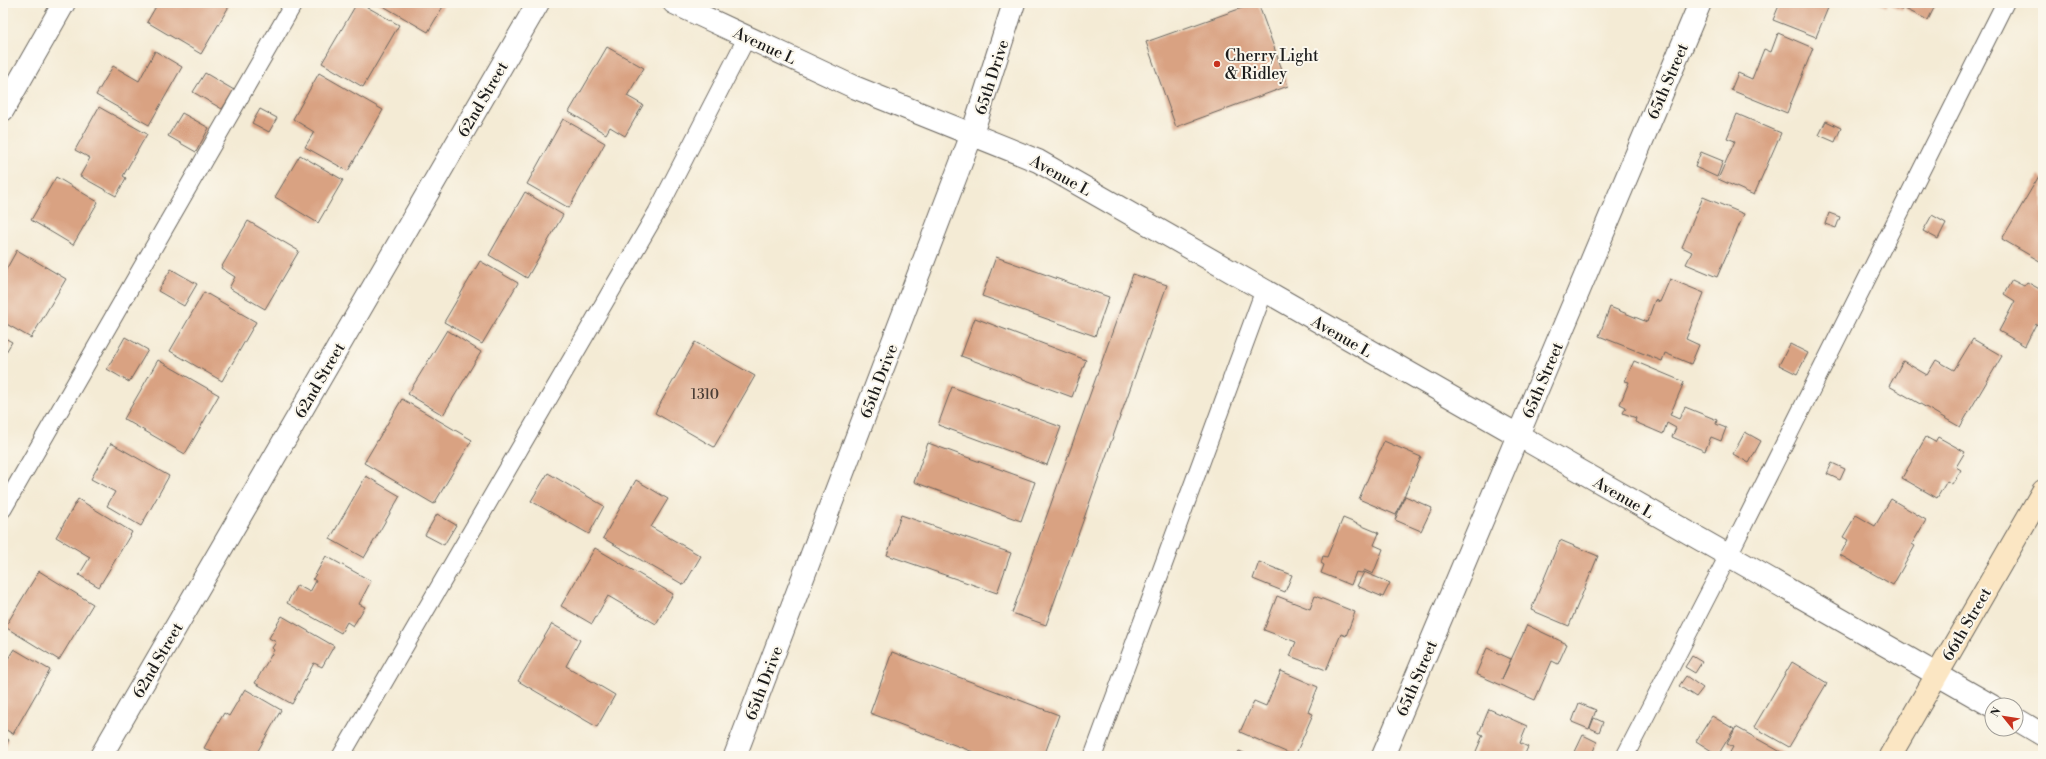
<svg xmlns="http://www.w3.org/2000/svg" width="2046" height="759" font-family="'Libre Bodoni',serif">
<rect width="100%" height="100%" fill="#fbf7ec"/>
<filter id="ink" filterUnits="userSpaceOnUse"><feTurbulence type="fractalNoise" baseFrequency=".025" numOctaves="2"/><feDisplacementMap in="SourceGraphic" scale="8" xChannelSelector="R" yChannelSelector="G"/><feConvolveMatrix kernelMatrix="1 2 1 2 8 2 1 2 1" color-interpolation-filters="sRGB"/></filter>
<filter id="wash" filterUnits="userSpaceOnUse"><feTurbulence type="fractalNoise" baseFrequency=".012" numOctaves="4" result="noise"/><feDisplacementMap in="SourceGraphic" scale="16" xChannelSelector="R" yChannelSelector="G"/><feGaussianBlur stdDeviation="0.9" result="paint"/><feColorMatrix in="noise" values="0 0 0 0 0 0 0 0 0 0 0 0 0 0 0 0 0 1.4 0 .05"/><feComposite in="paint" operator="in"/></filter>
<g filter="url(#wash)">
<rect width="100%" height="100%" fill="#f4ebd5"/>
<g id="blocks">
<path fill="#d9a282" d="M158,3H231L201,54L147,22Z
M357,3H360L399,25L363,87L322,63Z
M378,3H445L428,32Z
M1256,3H1258L1288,86L1176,127L1146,42Z
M1351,3H1362L1361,7Z
M1780,3H1830L1816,37L1773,20Z
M1878,3H1888L1886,7Z
M1890,3H1905L1902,10L1890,5Z
M1908,3H1929L1935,6L1928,20L1905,9Z
M1778,33L1813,48L1787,113L1731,90L1738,73L1752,79L1764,49L1771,52Z
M607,47L644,68L627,96L643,105L625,136L610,127L606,134L569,112Z
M155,51L182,67L149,125L96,95L113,66L139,81Z
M205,73L234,90L222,109L193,92Z
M319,73L383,110L348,171L305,147L314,132L293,119Z
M99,107L147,134L123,176L126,178L116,196L80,176L90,158L75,150Z
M260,109L277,118L269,132L252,123Z
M182,113L209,128L196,152L168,136Z
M1737,114L1781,133L1754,195L1718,179L1735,141L1727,138Z
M563,119L605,143L569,208L527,184Z
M1826,121L1841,128L1835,142L1819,135Z
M1701,152L1723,161L1717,177L1695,167Z
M300,155L343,180L318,223L275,197Z
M2039,176L2043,179V263L2002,239Z
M56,177L98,202L73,245L31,220Z
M525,192L563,215L527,278L489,255Z
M1703,197L1744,214L1717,277L1686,264L1692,252L1682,247Z
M1829,213L1840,217L1836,228L1825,224Z
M1932,215L1946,223L1938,239L1923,231Z
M248,221L299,251L265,309L229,288L235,277L221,268Z
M17,250L66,279L31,338L3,322V275Z
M996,257L1109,297L1095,336L982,296Z
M480,261L518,283L482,344L444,322Z
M171,269L197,284L184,306L158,291Z
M1133,274L1167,285L1046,625L1012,613Z
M1670,279L1704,293L1686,339L1699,345L1691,364L1665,353L1662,361L1599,336L1610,307L1647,322L1655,300L1660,302Z
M2012,280L2024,286L2027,282L2043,291V323L2041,327L2036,324L2025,346L1999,331L2015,301L2004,294Z
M204,292L256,322L222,381L170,351Z
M975,318L1086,360L1072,397L961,356Z
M447,330L481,352L443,415L408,394Z
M3,337L12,342L3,357Z
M125,337L148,350L129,382L107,369Z
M1973,339L2002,356L1960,427L1889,386L1903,361L1927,375L1936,360L1954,370Z
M695,342L755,376L714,447L655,413Z
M1790,344L1808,353L1797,374L1779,365Z
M158,360L219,395L185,454L124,419Z
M1634,361L1684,382L1670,415L1679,419L1685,407L1717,420L1716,424L1726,428L1721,441L1711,437L1705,451L1672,437L1676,428L1667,423L1663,434L1635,422L1636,418L1623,413L1626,407L1620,404L1629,382L1625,381Z
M952,387L1061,427L1047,465L938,425Z
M402,399L472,440L434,504L364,463Z
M1745,432L1761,441L1749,463L1733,454Z
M1926,437L1935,442L1938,437L1965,452L1956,467L1961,470L1952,484L1947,481L1937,498L1902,478Z
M1384,441L1421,457L1396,515L1359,499Z
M111,443L169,476L141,526L107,506L115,492L91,479Z
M928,443L1035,482L1021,521L914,482Z
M1832,463L1845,469L1840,480L1827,474Z
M548,473L604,506L589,534L531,501Z
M366,476L400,496L364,558L330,539Z
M636,480L668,499L651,527L701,556L684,585L603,538Z
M1405,496L1432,508L1421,531L1395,520Z
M78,499L132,532L99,587L79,575L90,557L56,537Z
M1891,499L1926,520L1912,544L1915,546L1893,585L1840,555L1848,540L1843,537L1856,515L1875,526Z
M437,514L456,525L444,545L425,535Z
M901,515L1011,553L997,593L887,555Z
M1343,518L1379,533L1374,545L1383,549L1373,574L1364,570L1362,573L1356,572L1351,585L1321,573L1324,565L1321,563L1323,556L1327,557Z
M1560,540L1598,556L1569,626L1531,610Z
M595,548L673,594L656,624L608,596L592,624L561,606Z
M326,556L371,581L359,604L365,607L353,626L347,622L341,633L287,603L297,585L310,592L316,581L313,579Z
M1259,562L1292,575L1285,592L1253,579Z
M39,571L93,604L59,660L5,627Z
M1364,572L1390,583L1383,597L1357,586Z
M1277,596L1310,609L1315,596L1355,612L1346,636L1341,634L1326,670L1290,656L1296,642L1264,630Z
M282,616L334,646L322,667L314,663L292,704L255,683L274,650L272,648L276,642L269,638Z
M552,624L580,640L566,666L615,695L597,727L518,681Z
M1527,625L1567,644L1558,664L1552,661L1535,700L1476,674L1487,648L1511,659L1502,679Z
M14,649L50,670L13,734L3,728V667Z
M892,652L1059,715L1044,756H984L870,713Z
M1692,656L1702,662L1695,673L1685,667Z
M1792,662L1827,683L1789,747L1754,727Z
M1281,671L1318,687L1308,712L1313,714L1295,756L1240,732L1254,701L1266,706Z
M1686,676L1703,688L1696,697L1679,686Z
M245,689L281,710L255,756H219L204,748L224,713L229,716Z
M1579,703L1596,710L1589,729L1572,722Z
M1489,709L1527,726L1520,743L1528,747L1524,756H1474L1483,735L1479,733Z
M1712,716L1734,729L1718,755L1696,741Z
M1594,718L1603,722L1599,732L1590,728Z
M1736,727L1788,756H1728L1733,747L1727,744Z
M1583,735L1597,742L1591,756H1573Z
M3,736L9,740L3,750Z
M1239,751L1251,756H1236Z"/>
</g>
</g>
<g filter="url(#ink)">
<use href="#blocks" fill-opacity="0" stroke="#68645d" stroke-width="1"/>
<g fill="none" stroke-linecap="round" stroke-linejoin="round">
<g stroke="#68645d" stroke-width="19">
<path id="lane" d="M3,509L294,3
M341,756L657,212L747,37
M1093,756L1264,291
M1625,756L1728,556L2005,3"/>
</g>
<g stroke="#68645d" stroke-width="24">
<path id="street" d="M674,3L854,87L1038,161L1992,706
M3,110L64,3
M2016,719L2043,735
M101,756L538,3
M735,756L972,134L1014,3
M1383,756L1700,3"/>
</g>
<g stroke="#68645d" stroke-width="24">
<path id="secondary" d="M1890,756L2043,491"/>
</g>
<use href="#lane" stroke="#fff" stroke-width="17"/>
<use href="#street" stroke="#fff" stroke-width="22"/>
<use href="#secondary" stroke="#fbe6c3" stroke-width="22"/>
</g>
</g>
<circle fill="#c8321e" stroke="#fbf7ec" stroke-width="1.5" cx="1217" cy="64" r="4"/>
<g text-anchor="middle" stroke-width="4" stroke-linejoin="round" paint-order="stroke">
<g font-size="14" fill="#4b3e36">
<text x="705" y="399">1310</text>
</g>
<g font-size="16" fill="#1c1c1c" stroke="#fbf7ec">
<text transform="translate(765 45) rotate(25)" y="6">Avenue L</text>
<text transform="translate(991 77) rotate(-72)" y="6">65th Drive</text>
<text transform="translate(1667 81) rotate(-67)" y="6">65th Street</text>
<text transform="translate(482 99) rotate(-60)" y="6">62nd Street</text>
<text transform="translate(1061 175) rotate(29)" y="6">Avenue L</text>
<text transform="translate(1342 336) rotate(30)" y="6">Avenue L</text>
<text transform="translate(319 380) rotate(-60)" y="6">62nd Street</text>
<text transform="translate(1542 380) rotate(-67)" y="6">65th Street</text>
<text transform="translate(878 381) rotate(-69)" y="6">65th Drive</text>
<text transform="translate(1624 497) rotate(30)" y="6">Avenue L</text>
<text transform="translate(1966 624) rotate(-60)" y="6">66th Street</text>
<text transform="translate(157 660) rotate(-60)" y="6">62nd Street</text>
<text transform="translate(1416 678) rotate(-67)" y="6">65th Street</text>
<text transform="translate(763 683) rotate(-69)" y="6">65th Drive</text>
</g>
<g font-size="16" fill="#1c1c1c" stroke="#fbf7ec" text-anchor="start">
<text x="1225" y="61">Cherry Light<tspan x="1225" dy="18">&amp; Ridley</tspan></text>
</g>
</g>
<rect width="2046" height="759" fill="none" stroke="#fbf7ec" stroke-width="16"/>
<g transform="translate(2004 717) rotate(300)"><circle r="19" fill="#fbf7ec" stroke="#a29f99"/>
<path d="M0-3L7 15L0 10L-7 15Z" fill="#c8321e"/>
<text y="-6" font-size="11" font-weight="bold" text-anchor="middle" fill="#1c1c1c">N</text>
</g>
</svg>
